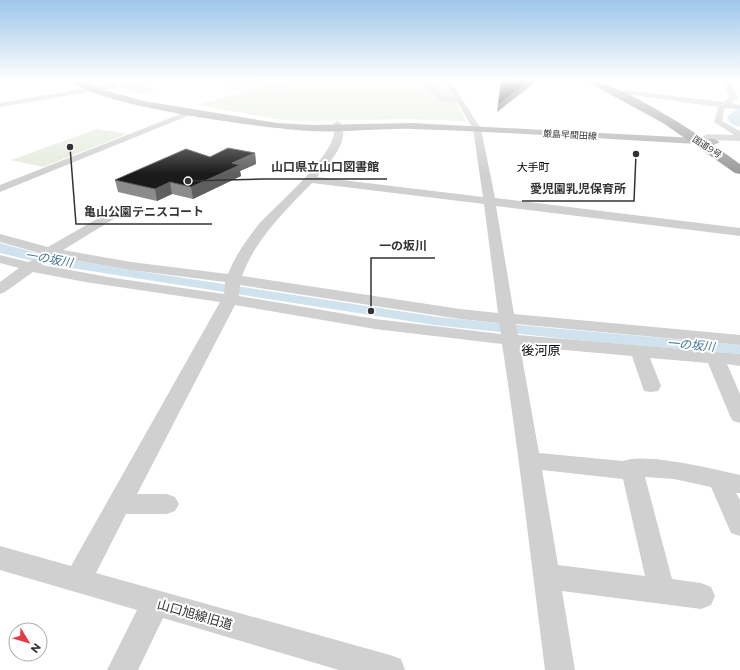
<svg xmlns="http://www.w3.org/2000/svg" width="740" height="670" font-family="Montserrat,'Noto Sans JP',sans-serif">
<rect width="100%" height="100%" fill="#fff"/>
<path fill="#e6ecdf" d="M216,80H444L466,121L405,119L299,121L276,119L198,105L243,92L227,88L222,81Z
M97,129L127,134L43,167L11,160Z"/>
<path fill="#cfe2ee" d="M129,83H138L157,90L142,94L116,86Z
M737,109H740V127L731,124L727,117Z
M0,243L44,255L125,269L438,317L518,325L740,345V354L597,342L434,325L46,264L0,253Z"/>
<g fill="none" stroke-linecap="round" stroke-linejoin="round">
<path fill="#d0d0d0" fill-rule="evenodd" d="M288,80H307L288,84L275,89L271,87Z
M414,80C429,80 438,96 454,97L444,80H450L481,129L495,198L740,228V236L496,206L514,314L740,335V345L516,324L518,335L740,354V366L727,364L740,394V423L733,421L730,416L708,363L650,358L661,386L658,391L651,392L644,391L632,356L520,346L539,453L623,461C645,452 714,469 740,475V493H736L740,500V536L731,533L711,487L674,479L645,477L672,579L701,583L711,587L715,596L711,605L701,609L562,591L575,670H545C531,561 519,453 502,344L375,329L235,305L137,494H167L175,497L179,504L175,511L167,514H126L96,573L390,655L401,659L405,670H339L163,618L138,670H107L137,610L0,570V546L71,566L220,302L85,282L33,272L5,292L0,294V282L19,268L0,263V255L28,262L36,259L41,260L43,263L42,265L114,278L224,294L225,282L131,270L50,256L0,242V234L48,247L123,204L129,208L127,211L63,250L131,262L228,274C235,256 247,239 259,224C275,206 345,148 333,124L337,121L340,122C352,140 328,164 317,177L483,197L473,129L457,102L442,101ZM312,183L484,204L498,313L460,309L242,276C256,238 285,211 312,183ZM240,285L460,319L499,323L501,334L375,319L239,296ZM542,470L623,479L645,576L558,565Z
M721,80H727L738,97L731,103L740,105V109L726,108L724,110L722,121L740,131V141L707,140L702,137L707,134L734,135L714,122L718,107L625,94L621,92L625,90L723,102L730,97Z
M114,83L118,85L117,87L0,107V103Z
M188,111H191L195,113L0,192V185Z"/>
<path fill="#ababab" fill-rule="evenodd" d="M69,80H79L100,89L144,101L277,123L313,125L412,123L714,139L720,142L714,145C614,140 513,132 413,129C379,128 345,133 311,131C269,129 95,106 69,80Z"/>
<path fill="#9a9a9a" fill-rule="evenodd" d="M584,80C619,80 709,141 740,164V174L735,173L663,123Z"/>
</g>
<path fill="#8c8c8c" d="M255,153L256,164L240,171L241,176L193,199L172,194L157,201L118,192L115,180L210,157Z"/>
<path fill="#5f5f5f" d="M531,80H538L497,112L498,105Z
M255,153L256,164L240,171L241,176L193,199L191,187L232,163Z
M170,182L172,194L157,201L155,189Z"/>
<path fill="#1a1a1a" stroke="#5f5f5f" d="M506,80H531L498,105L501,83Z
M228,148L255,153L232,163L240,165L191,187L170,182L155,189L115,180L186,149L210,157Z"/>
<linearGradient id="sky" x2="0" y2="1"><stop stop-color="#9ec6ea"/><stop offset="0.46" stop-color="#fff"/><stop offset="1" stop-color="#fff" stop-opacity="0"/></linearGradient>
<rect width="740" height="174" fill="url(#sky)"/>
<g text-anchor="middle" stroke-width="4" stroke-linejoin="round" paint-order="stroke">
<g font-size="9" fill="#333" stroke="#fff">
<text transform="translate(570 135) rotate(3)" y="3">厳島早間田線</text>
<text transform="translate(707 147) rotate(33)" y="3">国道9号</text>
</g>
<g font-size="11" fill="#000" stroke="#fff">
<text x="533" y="171">大手町</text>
</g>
<g font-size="12" font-style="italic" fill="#3f7597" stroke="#fff">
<text transform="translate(49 259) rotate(10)" y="4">一の坂川</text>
<text transform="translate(691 345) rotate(5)" y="4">一の坂川</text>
</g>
<g font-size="13" fill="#000" stroke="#fff">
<text x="541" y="355">後河原</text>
</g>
<g font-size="13" fill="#333" stroke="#fff">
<text transform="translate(195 614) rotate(16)" y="5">山口旭線旧道</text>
</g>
</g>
<path fill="none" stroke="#333" stroke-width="1.5" d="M188 181L263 179H387M636 154L634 201H522M70 147L76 224H212M371 311L371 258H435"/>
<g fill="#333" stroke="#fff" stroke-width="1.5">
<circle cx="188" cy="181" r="4"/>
<circle cx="636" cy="154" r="4"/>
<circle cx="70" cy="147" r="4"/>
<circle cx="371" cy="311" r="4"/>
</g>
<g font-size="12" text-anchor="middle" font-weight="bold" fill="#333" stroke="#fff" stroke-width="4" stroke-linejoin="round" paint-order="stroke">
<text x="325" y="171">山口県立山口図書館</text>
<text x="578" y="193">愛児園乳児保育所</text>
<text x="144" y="216">亀山公園テニスコート</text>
<text x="403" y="250">一の坂川</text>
</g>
<g transform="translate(28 642) rotate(128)"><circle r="19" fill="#ffffff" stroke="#adadad"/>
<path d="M0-3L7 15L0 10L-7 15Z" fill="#e63946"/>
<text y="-6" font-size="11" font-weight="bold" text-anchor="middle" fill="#333333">N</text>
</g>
</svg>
